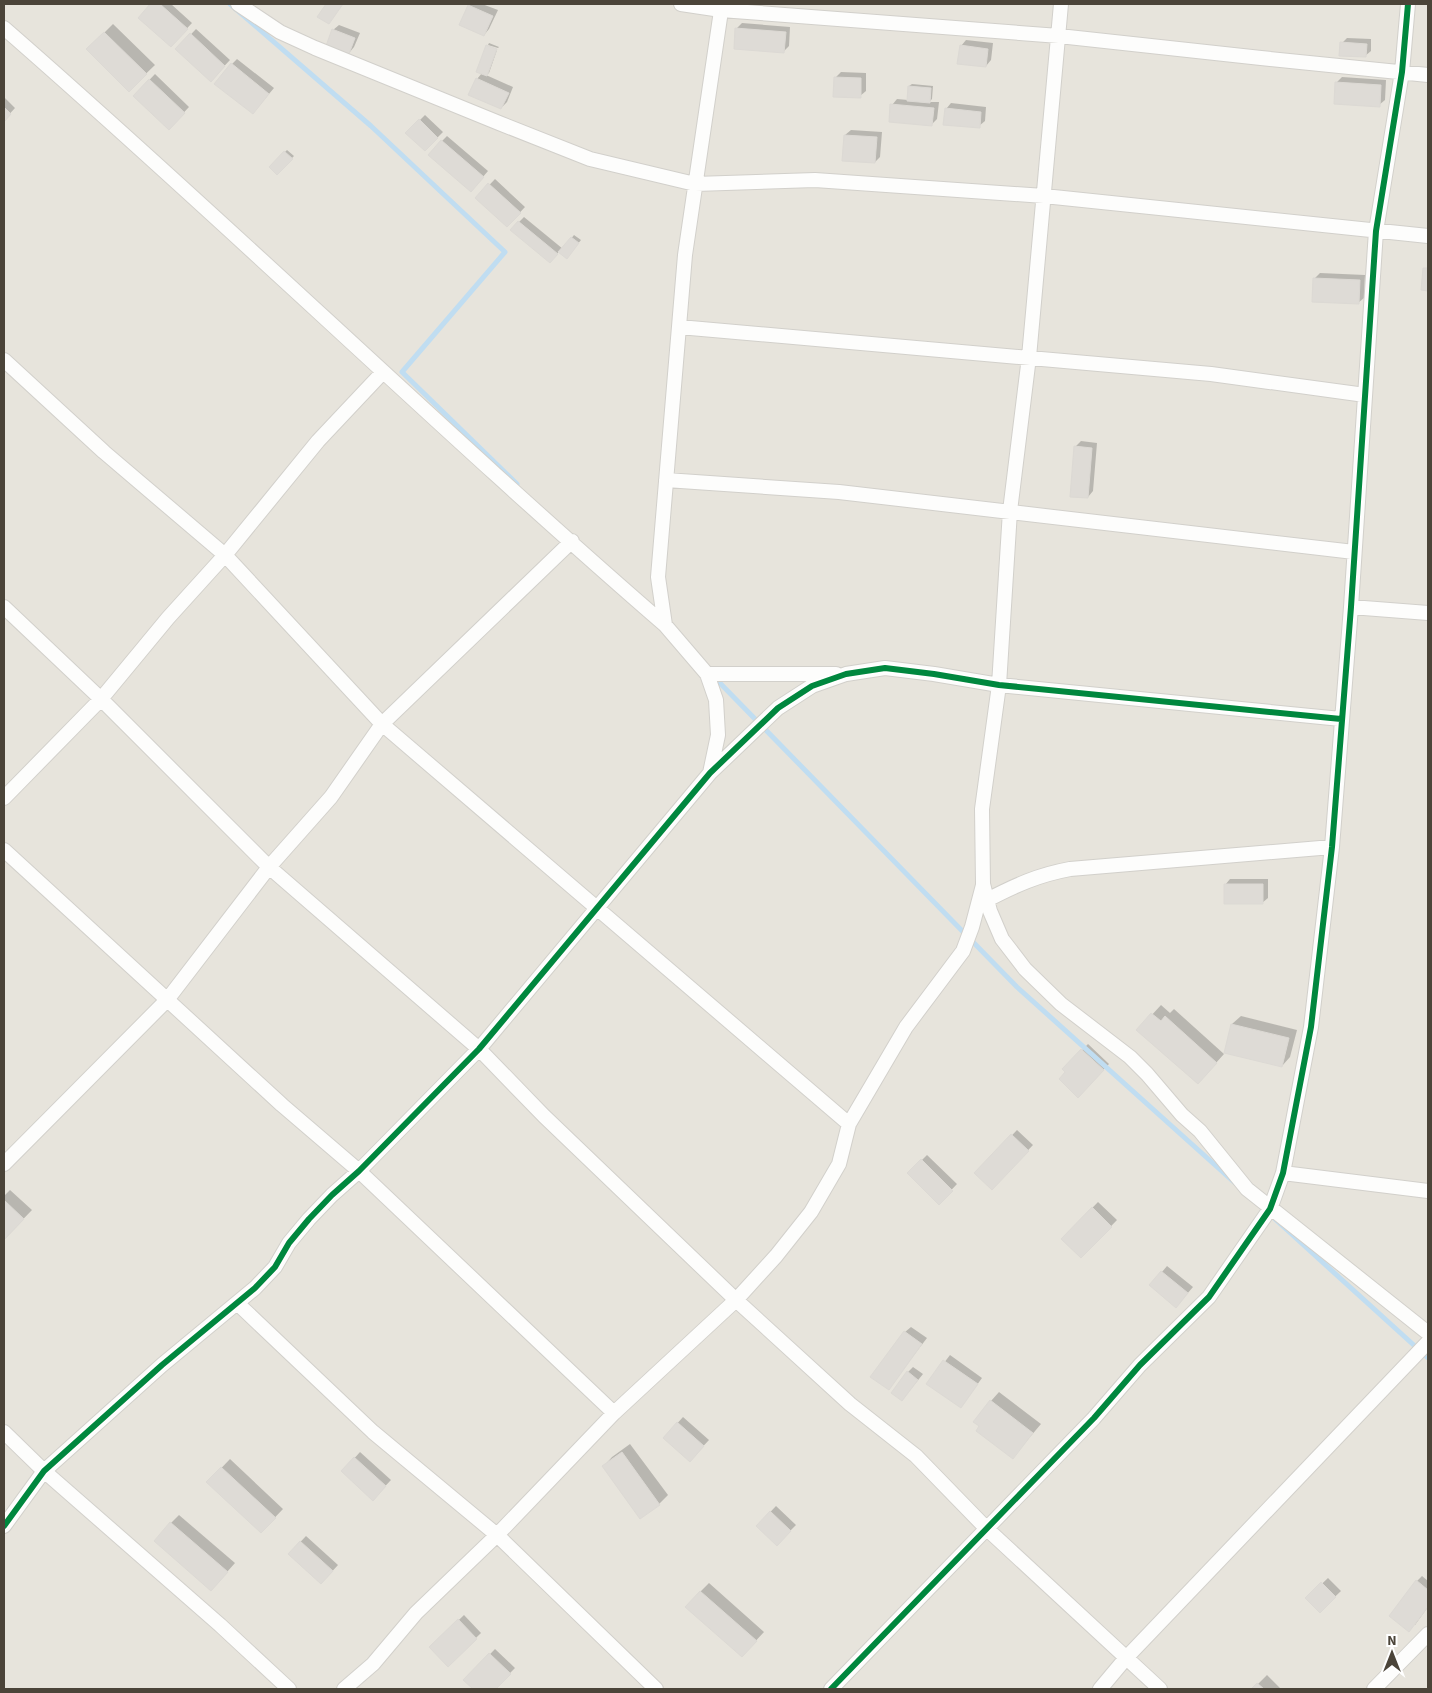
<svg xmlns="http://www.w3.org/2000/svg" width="1432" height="1693" font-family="'Source Sans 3',sans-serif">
<rect width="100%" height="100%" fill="#f4f2ee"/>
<path fill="#e7e4dc" d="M4,4H1428V1689H4Z"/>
<path fill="#0003" d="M152,4H171L192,23L176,40L139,18Z
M471,4H482L498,10L489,29L484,35L469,6Z
M742,23L790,27L789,46L783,52L737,28Z
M113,24L155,65L129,90L88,49Z
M339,25L360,33L354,47L349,53L333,30Z
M196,29L230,60L211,80L177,49Z
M1347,38L1371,39V51L1365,56L1342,43Z
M966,40L993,43L991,60L986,66L961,46Z
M489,43L499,47L498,48L488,45Z
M487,47L497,50L489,73L486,75L513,87L507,102L501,108L477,79L482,73Z
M237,59L274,88L258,107L232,64Z
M841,72L866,73V91L860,96L835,78Z
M155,74L189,107L169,128L134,96Z
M1342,77L1386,80L1385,100L1379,105L1336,83Z
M912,84L933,86L932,99L929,102H939L937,119L932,124L892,105L897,99L908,100L909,86Z
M4,97L15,108L4,120Z
M951,103L986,107L985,121L979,126L946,109Z
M425,115L443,132L425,150L407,133Z
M851,130L882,132L880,157L875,162L845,135Z
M447,136L488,171L476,185L442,141Z
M287,150L294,156L277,173L270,167Z
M495,179L525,207L507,226L477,198Z
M524,217L563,249L574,235L581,240L569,255L559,251L556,256L519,222Z
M1320,273L1365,275L1364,298L1358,303L1314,279Z
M1081,441L1097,443L1093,491L1088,497L1075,447Z
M1230,879H1268V898L1262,903L1225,885Z
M1161,1005L1170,1013L1174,1009L1224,1054L1206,1074L1138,1030Z
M1241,1016L1297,1030L1290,1057L1282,1066L1225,1052L1232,1024Z
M1088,1044L1109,1064L1078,1096L1067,1072L1064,1069Z
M1017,1130L1033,1145L992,1188L976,1173Z
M927,1155L957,1184L939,1203L909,1173Z
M10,1190L32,1210L4,1239V1196Z
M1098,1202L1117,1220L1081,1257L1062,1239Z
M1167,1266L1193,1287L1181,1301L1151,1285Z
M911,1327L927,1338L888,1389L905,1332Z
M950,1355L982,1378L961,1407L928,1384Z
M913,1367L923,1374L902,1400L908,1372Z
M999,1392L1041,1424L1013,1457L991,1401Z
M683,1417L709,1440L695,1455L665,1437Z
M630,1444L668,1495L659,1504L641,1517L604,1466L612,1457Z
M360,1452L391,1480L373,1499L343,1471Z
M230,1459L283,1509L261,1532L208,1482Z
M776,1506L796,1525L777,1544L757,1526Z
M179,1515L235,1563L219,1581L171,1523Z
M306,1536L338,1565L327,1577L289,1554Z
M1422,1576L1428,1581V1607L1415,1625L1417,1581Z
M1328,1578L1341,1591L1320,1611L1307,1598Z
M709,1583L764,1632L750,1647L700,1592Z
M464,1615L481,1633L448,1665L431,1647Z
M495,1649L515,1668L494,1689H475L465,1680Z
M1267,1675L1281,1689H1253Z"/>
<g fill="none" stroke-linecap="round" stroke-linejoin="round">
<path stroke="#c0ddf1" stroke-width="5" d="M230,4L371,126L505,252L402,372L517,484
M714,677L1017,987L1235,1183
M1275,1219L1428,1358"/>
</g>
<path fill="#dedbd6" stroke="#dcd9d4" d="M150,4H160L188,29L171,47L138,18Z
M326,4H343L329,24L317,17Z
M468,5L493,16L484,36L459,25Z
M735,28L786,32L784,53L734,49Z
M332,29L355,38L349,54L326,46Z
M104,32L147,74L129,92L86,49Z
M190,33L225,66L211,82L175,49Z
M1340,42L1367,44L1366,57L1339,56Z
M486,45L497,49L487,76L476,72Z
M960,45L988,49L986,67L957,64Z
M231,63L269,94L253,114L214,84Z
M834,77L861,78V98L833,97Z
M476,78L509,93L501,109L468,95Z
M149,79L185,113L169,130L133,96Z
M1335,82L1381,85L1380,107L1334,104Z
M908,86L931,88L930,103L907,101Z
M890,104L934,108L932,126L889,122Z
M4,107L11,114L4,122Z
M945,108L981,112L980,128L943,125Z
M419,119L438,138L425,151L405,133Z
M844,135L877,137L875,163L842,161Z
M441,140L484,177L471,192L428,155Z
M284,151L293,159L277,175L269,167Z
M488,183L521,213L507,227L475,198Z
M518,221L558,254L550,263L510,230Z
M571,237L579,243L567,259L558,252Z
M1423,268H1428V291L1421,290Z
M1313,278L1360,280L1359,304L1312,302Z
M1074,446L1092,448L1088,498L1070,497Z
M1224,884H1263V904H1224Z
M1151,1013L1161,1021L1165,1016L1217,1063L1198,1084L1136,1030Z
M1231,1024L1289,1038L1282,1067L1224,1053Z
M1081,1049L1104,1070L1078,1098L1059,1079L1065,1072L1062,1069Z
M1011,1134L1029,1151L992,1190L974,1173Z
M921,1159L953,1191L939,1205L907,1173Z
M4,1200L24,1219L4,1240Z
M1092,1207L1112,1227L1081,1258L1061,1239Z
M1161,1271L1188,1293L1176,1308L1149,1285Z
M904,1331L922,1344L889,1390L870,1377Z
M943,1360L978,1384L961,1408L926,1384Z
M907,1371L918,1380L902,1401L891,1393Z
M990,1400L1033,1433L1013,1459L976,1431L979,1426L973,1422Z
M677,1422L704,1446L690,1462L663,1438Z
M622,1452L660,1505L640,1519L602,1466Z
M354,1457L386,1486L373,1501L341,1471Z
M221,1467L276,1518L261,1533L206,1482Z
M770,1511L791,1531L777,1546L756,1526Z
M170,1522L228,1572L211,1591L154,1541Z
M300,1541L333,1571L321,1584L288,1554Z
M1416,1580L1428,1590V1607L1409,1632L1389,1616Z
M1321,1582L1336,1597L1320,1613L1305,1598Z
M700,1591L757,1641L742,1657L685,1607Z
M458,1619L477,1639L448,1667L429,1647Z
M489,1653L511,1674L496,1689H473L463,1680Z
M1257,1683L1264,1689H1251Z"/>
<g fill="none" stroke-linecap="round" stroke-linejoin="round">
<g stroke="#d2d0cb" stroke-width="16">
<path id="minor" d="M238,4L280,32L315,48L499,123L590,159L695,184L815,180L1044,196L1428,236
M681,4L721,10L1059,36L1261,58L1428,75
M1061,4L1029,357L1010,511L999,685L982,809L983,884L990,911L1002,939L1025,969L1061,1004L1130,1057L1147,1074L1182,1115L1200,1131L1247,1189L1428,1333
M4,28C228,223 441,431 665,625
M679,327L1211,374L1365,395
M4,360L104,452L225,555L382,724L849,1124
M666,480L839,492L1354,552
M4,607L101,699L269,867L479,1049L544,1116L736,1300L850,1404L916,1456L986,1528L1160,1689
M1351,607L1428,613
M707,674H836
M710,773L718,735L716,700L707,674L665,625L658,577L685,255L722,4
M4,798L101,699L168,618L225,555L318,441L383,372
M4,850L282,1105L359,1171L614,1413
M987,900C1016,885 1038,875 1070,869L1332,847
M4,1164L167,1000L269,867L331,797L382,724L572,541
M1283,1173L1428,1191
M237,1303L373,1432L497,1535L656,1689
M4,1432L44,1471L220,1625L289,1689
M4,1526L44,1471L162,1365L255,1288L275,1267L289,1243L309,1219L332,1195L359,1171L479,1049L710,773L778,708L812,686L846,674L885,668L934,674L999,685L1341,719
M344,1689L373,1664L416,1613L497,1535L614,1413L736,1300L776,1256L811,1212L839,1164L849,1124L906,1027L963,951L972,927L983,885
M831,1689L1094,1418L1140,1365L1209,1297L1270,1209L1283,1173L1311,1027L1332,847L1351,607L1376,231L1402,72L1408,4
M1100,1689L1126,1658L1428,1342
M1374,1689L1428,1634"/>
</g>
<use href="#minor" stroke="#fdfdfc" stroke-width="14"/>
<g stroke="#fff" stroke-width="9">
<path id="cycleway" d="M4,1526L44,1471L162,1365L255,1288L275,1267L289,1243L309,1219L332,1195L359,1171L479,1049L710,773L778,708L812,686L846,674L885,668L934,674L999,685L1341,719
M831,1689L1094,1418L1140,1365L1209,1297L1270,1209L1283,1173L1311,1027L1332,847L1351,607L1376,231L1402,72L1408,4"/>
</g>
<use href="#cycleway" stroke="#00873e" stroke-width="6"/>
</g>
<rect width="1432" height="1693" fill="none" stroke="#4b4439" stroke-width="10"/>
<g transform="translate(1392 1653)" stroke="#ffffff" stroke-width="4" paint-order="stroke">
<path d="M0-4L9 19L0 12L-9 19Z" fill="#4b4439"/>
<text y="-8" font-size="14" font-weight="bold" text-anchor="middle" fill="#4b4439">N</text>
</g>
</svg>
